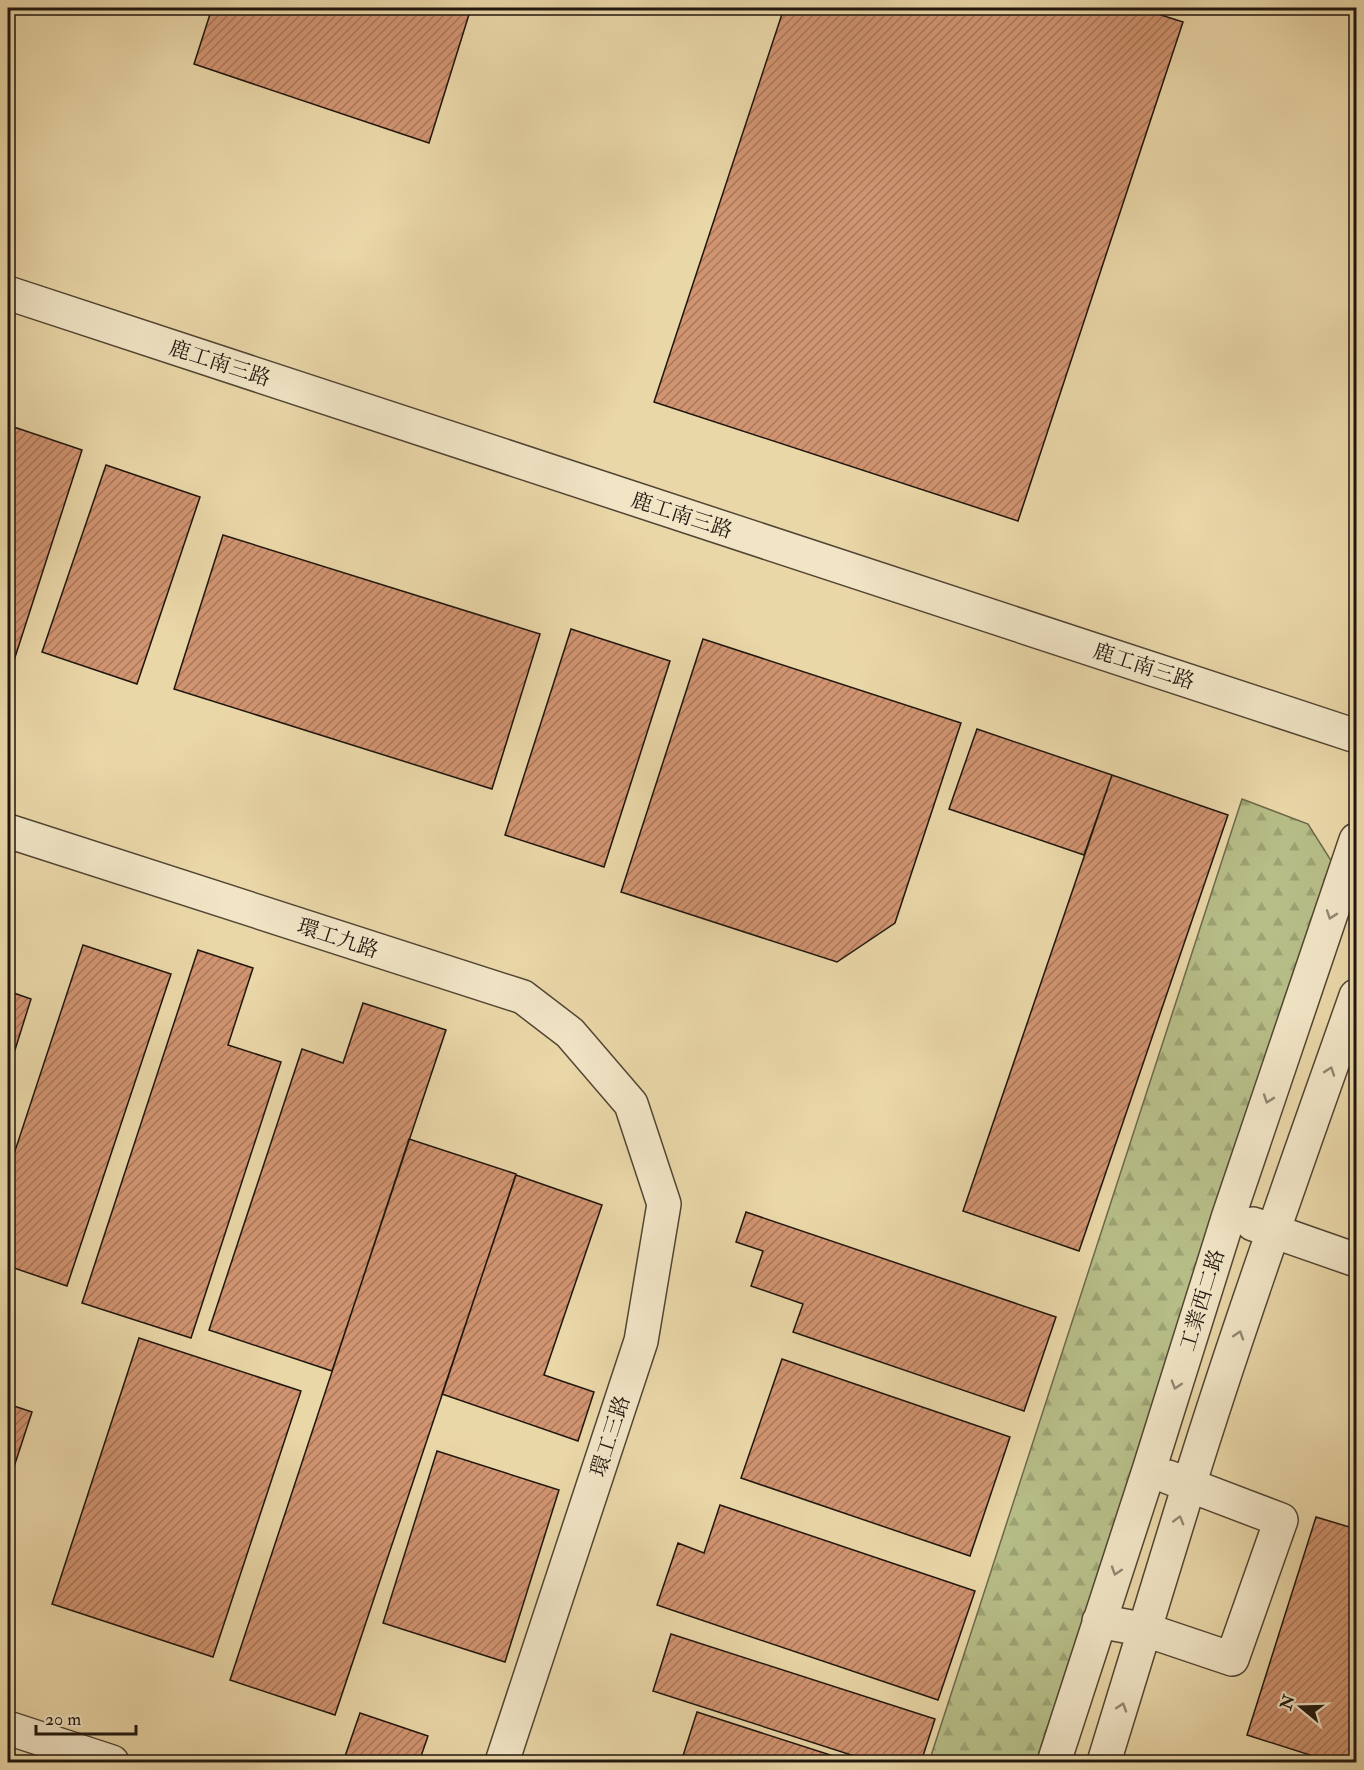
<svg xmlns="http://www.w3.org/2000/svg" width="1364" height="1770" font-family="'IM FELL Double Pica','Noto Serif TC',serif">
<defs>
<pattern id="forest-firs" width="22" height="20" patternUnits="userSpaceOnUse" patternTransform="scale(1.5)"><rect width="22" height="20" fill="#b7be88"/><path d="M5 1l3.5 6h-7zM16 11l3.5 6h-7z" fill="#9da374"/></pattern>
<pattern id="building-hatch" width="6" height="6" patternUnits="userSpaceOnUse" patternTransform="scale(1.5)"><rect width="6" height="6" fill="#d19471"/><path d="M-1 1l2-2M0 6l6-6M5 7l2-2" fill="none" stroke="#a9785b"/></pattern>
</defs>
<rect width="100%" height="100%" fill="#ead7a8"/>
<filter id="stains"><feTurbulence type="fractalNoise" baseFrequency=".00333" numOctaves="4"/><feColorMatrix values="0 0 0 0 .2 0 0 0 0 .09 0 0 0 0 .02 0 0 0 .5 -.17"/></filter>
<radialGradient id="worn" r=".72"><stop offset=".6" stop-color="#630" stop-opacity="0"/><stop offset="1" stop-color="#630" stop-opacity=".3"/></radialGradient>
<path fill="url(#forest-firs)" stroke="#6b6a4b" stroke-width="1.5" d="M1242,799L1308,824L1332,862L1036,1762H929Z"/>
<path fill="url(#building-hatch)" stroke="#1f160e" stroke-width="1.5" d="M212,8H471L429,143L194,64Z
M784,8H1139L1183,22L1018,521L654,402Z
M8,425L82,450L8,679Z
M106,465L200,497L137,684L42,652Z
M223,535L540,634L492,789L174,689Z
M571,629L670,661L604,867L505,835Z
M703,639L961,723L895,923L837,962L621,892Z
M977,729L1112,775L1084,855L949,809Z
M1112,775L1228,815L1079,1251L963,1211Z
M83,945L171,974L67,1286L8,1266V1172Z
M198,950L253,968L228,1045L281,1062L191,1338L82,1303Z
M8,991L31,999L8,1072Z
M363,1003L446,1030L332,1371L209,1330L302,1049L343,1063Z
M409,1139L516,1174L335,1715L230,1680Z
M516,1175L602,1205L544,1375L594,1392L578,1441L442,1394Z
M746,1212L1056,1317L1024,1411L793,1332L803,1304L751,1286L763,1251L736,1242Z
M139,1338L301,1391L213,1657L52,1604Z
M782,1359L1010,1437L970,1556L741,1478Z
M8,1404L32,1412L8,1485Z
M437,1451L559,1490L505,1662L383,1623Z
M720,1505L975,1591L938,1700L657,1605L678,1543L704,1553Z
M1316,1517L1356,1529V1762H1332L1247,1735Z
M671,1634L935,1719L921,1762H873L653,1691Z
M697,1712L852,1762H681Z
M360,1713L428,1736L419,1762H343Z"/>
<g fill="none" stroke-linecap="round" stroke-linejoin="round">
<g stroke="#524634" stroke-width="36">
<path id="minor" d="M8,293L1356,736
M8,831L523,997L570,1033L631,1104L664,1204L641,1341L502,1762
M1253,1224L1356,1260
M1099,1621L1146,1630L1232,1659L1281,1520L1168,1477
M8,1728L112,1762
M1054,1762L1149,1470L1229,1215L1356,840
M1104,1762C1133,1670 1160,1577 1189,1485C1240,1321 1299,1158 1356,996"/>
</g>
<use href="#minor" stroke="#f1e5c6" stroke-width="33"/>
</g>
<defs><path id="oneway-chevron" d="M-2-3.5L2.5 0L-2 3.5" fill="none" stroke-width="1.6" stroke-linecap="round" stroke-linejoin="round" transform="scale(1.5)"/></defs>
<g stroke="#928873">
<use href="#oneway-chevron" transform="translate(1331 915) rotate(109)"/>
<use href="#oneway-chevron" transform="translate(1330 1071) rotate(-71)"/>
<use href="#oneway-chevron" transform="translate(1268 1099) rotate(109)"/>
<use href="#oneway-chevron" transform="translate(1239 1335) rotate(-72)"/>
<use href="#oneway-chevron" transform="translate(1176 1385) rotate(107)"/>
<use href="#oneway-chevron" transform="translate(1179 1520) rotate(-74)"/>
<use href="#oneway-chevron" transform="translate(1116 1571) rotate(108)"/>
<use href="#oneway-chevron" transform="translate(1122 1707) rotate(-72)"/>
</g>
<g text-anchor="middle" stroke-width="6" stroke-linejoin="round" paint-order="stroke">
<g font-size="21" fill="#1f160e" stroke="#f1e5c6">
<text transform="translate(220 363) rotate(18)" y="7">鹿工南三路</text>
<text transform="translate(682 515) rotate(18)" y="7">鹿工南三路</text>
<text transform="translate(1144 666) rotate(18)" y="7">鹿工南三路</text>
<text transform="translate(338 938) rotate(18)" y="7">環工九路</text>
<text transform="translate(1202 1300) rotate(-73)" y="7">工業西二路</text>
<text transform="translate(610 1436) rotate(-72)" y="7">環工三路</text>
</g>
</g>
<rect width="1364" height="1770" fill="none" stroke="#ead7a8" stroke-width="30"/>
<rect x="9" y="9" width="1346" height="1752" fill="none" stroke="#1f160e" stroke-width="3"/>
<rect x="15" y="15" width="1334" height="1740" fill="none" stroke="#1f160e" stroke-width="1.5"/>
<g transform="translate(1301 1707) rotate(289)" stroke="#f1e5c6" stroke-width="4.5" paint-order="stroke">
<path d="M0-4.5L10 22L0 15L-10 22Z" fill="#1f160e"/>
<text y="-9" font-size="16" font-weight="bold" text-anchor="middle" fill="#1f160e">N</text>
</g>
<path d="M36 1725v9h100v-9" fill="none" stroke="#1f160e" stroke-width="3"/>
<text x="45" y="1725" font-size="18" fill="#1f160e" stroke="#f1e5c6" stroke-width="4.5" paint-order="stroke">20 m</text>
<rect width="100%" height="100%" filter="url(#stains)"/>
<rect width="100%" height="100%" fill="url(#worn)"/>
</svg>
